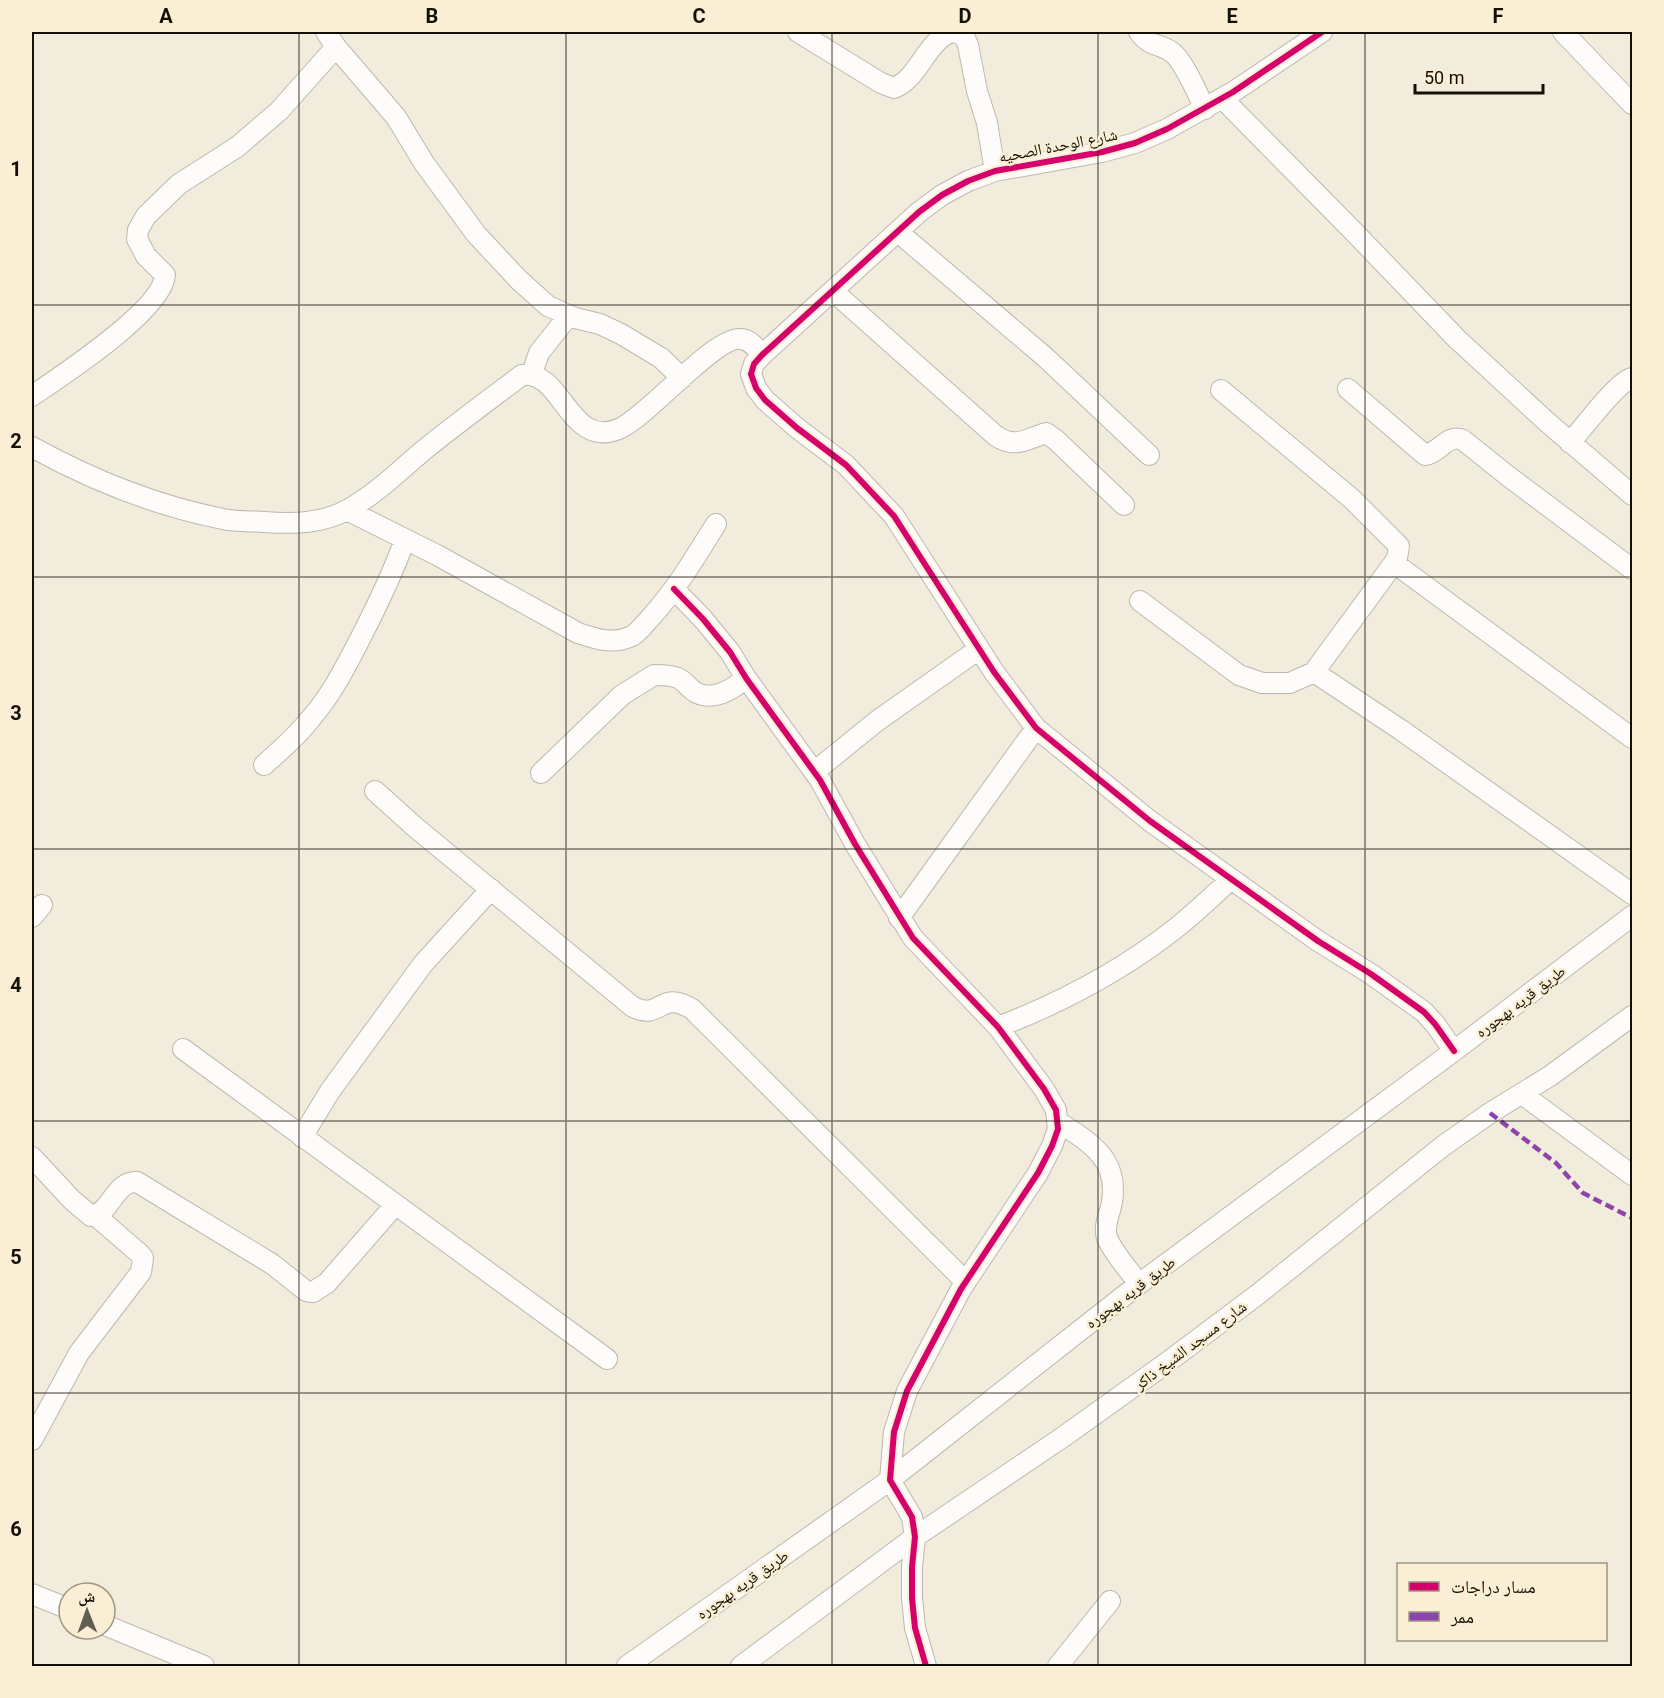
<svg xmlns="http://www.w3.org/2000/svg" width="1664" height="1698" font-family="Roboto,'Noto Naskh Arabic',sans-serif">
<rect width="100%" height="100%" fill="#f2ecdc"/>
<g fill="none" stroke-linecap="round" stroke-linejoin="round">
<g stroke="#bdb8ac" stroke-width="22">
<path id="minor" d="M326,32L336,47L396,117L424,163L476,234L519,280L548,306L575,318L600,324L621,334L661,358L682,378
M798,32L881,83L894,88C919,78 926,42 951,32
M955,32L964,36L968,45L977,91L987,123L995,171
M1139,32C1153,50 1161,42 1174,54C1185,64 1198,95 1205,109
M1322,32L1233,92L1167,129L1135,143L1102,152L995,171L968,181L942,195L919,212L762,355L754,364L751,374L756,388L765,400L797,428L846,465L894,516L994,672L1036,728L1150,821L1318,941L1371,974L1424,1012L1435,1024L1454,1051
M1563,32L1632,104
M1222,98L1355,233L1457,339L1547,422L1632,495
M898,232L1045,357L1149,455
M834,292L996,436C1016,449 1026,439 1046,433L1056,440L1124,505
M532,373L539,353L569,315
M1348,389L1425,455C1440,453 1447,433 1463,440L1508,476L1632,569
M1221,390L1352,499L1399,546L1397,558L1394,563L1314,672
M32,396C61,376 163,310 165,275L146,256L137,239L138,230L146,216L179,184L237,147L279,111L336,47
M1570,443C1582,429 1617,382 1632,378
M32,447C90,479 157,506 223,519C236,522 251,521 264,522C293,524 322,524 349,509C376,494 400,470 424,450C456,424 489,400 522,375C563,369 569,452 621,428C650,414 716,335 741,339C751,340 756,348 762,355
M347,510L437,555L578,633C596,639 613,645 632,636C639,632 646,622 652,616C677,588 696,556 716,524
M1394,563L1632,738
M674,589L703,619L730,652L746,678L820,780L855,844L913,938L998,1027L1044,1089L1056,1110L1058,1129L1052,1146L1038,1173L961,1289L907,1391L894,1432L890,1480L912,1517L915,1537L912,1567V1598L915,1628L926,1666
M1140,601L1239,675L1262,683H1290L1314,672L1401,730L1632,894
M264,765C281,750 298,735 312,717C332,694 346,666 360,639C377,606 393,573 405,539
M814,772L877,721L979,649
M541,773L622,695L654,675C661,675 671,675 678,678C685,681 690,690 697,693C714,701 733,689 746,678
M375,791L415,827L633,1007C662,1021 659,989 692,1009L966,1282
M32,917L42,905
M899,918L1036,728
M998,1027C1060,1003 1123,970 1176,928C1195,913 1213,896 1231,879
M183,1049L607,1359
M1522,1094L1632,1175
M1057,1121C1089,1142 1119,1158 1112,1202C1110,1214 1103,1226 1107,1238C1114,1254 1129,1270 1139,1284
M302,1137L330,1091L423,964L491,889
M32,1157L72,1200L91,1216C111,1214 115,1180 137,1182L272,1264L306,1291L313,1292L327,1283L395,1205
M32,1440L79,1353L141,1272L143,1258L140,1254L96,1216
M32,1594L69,1609
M105,1625L204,1666
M627,1666L890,1480L1139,1284L1454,1051L1632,916
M741,1666L915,1537L1063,1437L1165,1364L1257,1295L1443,1146L1490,1113L1550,1076L1632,1016
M1058,1666L1110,1601"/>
</g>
<use href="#minor" stroke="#fdfcfa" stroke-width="20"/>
<path stroke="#8e44ad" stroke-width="4.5" stroke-dasharray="9 4.5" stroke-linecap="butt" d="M1490,1113L1556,1163L1583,1193L1632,1218"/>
<g stroke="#faefd4" stroke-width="10">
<path id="cycleway" d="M1322,32L1233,92L1167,129L1135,143L1102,152L995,171L968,181L942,195L919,212L762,355L754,364L751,374L756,388L765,400L797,428L846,465L894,516L994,672L1036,728L1150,821L1318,941L1371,974L1424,1012L1435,1024L1454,1051
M674,589L703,619L730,652L746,678L820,780L855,844L913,938L998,1027L1044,1089L1056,1110L1058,1129L1052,1146L1038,1173L961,1289L907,1391L894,1432L890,1480L912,1517L915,1537L912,1567V1598L915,1628L926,1666"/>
</g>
<use href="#cycleway" stroke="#d6006c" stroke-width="6"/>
</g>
<path fill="none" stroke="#141007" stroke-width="1.5" stroke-opacity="0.55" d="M299,32V1666M566,32V1666M832,32V1666M1098,32V1666M1365,32V1666M32,305H1632M32,577H1632M32,849H1632M32,1121H1632M32,1393H1632"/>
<g text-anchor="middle" stroke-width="5" stroke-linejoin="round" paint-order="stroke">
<g font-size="16" fill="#141007" stroke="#faefd4">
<text transform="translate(1058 145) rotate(-11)" y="6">شارع الوحدة الصحيه</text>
<text transform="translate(1520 1001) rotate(-37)" y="6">طريق قريه بهجوره</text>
<text transform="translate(1130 1292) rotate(-37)" y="6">طريق قريه بهجوره</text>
<text transform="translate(1190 1345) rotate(-37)" y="6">شارع مسجد الشيخ ذاكر</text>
<text transform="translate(742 1584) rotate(-35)" y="6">طريق قريه بهجوره</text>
</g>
</g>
<rect width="1664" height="1698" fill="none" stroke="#faefd4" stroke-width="66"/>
<rect x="1397" y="1563" width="210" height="78" fill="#faefd4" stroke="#9e9682" stroke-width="1.5"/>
<rect x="1409" y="1582" width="30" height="9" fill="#d6006c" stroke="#9e9682" stroke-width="1.5"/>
<text x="1451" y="1593" font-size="18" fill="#141007">مسار دراجات</text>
<rect x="1409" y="1612" width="30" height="9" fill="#8e44ad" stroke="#9e9682" stroke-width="1.5"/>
<text x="1451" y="1623" font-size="18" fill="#141007">ممر</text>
<g transform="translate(87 1611) rotate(359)"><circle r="28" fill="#faefd4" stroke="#9e9682" stroke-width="1.5"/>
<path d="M0-4.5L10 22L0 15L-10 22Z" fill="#625d52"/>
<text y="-9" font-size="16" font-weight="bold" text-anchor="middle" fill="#141007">ش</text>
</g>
<path d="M1415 84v9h128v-9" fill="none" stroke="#141007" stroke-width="3"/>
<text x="1424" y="84" font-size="18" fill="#141007" stroke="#faefd4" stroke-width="4.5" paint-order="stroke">50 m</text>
<rect x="33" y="33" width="1598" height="1632" fill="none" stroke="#141007" stroke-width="2"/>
<g font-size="20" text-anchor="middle" font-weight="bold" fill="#141007">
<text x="166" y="23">A</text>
<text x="432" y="23">B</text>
<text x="699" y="23">C</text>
<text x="965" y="23">D</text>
<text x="1232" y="23">E</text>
<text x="1498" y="23">F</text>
<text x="16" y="176">1</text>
<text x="16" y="448">2</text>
<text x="16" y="720">3</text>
<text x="16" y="992">4</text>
<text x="16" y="1264">5</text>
<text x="16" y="1536">6</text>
</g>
</svg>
